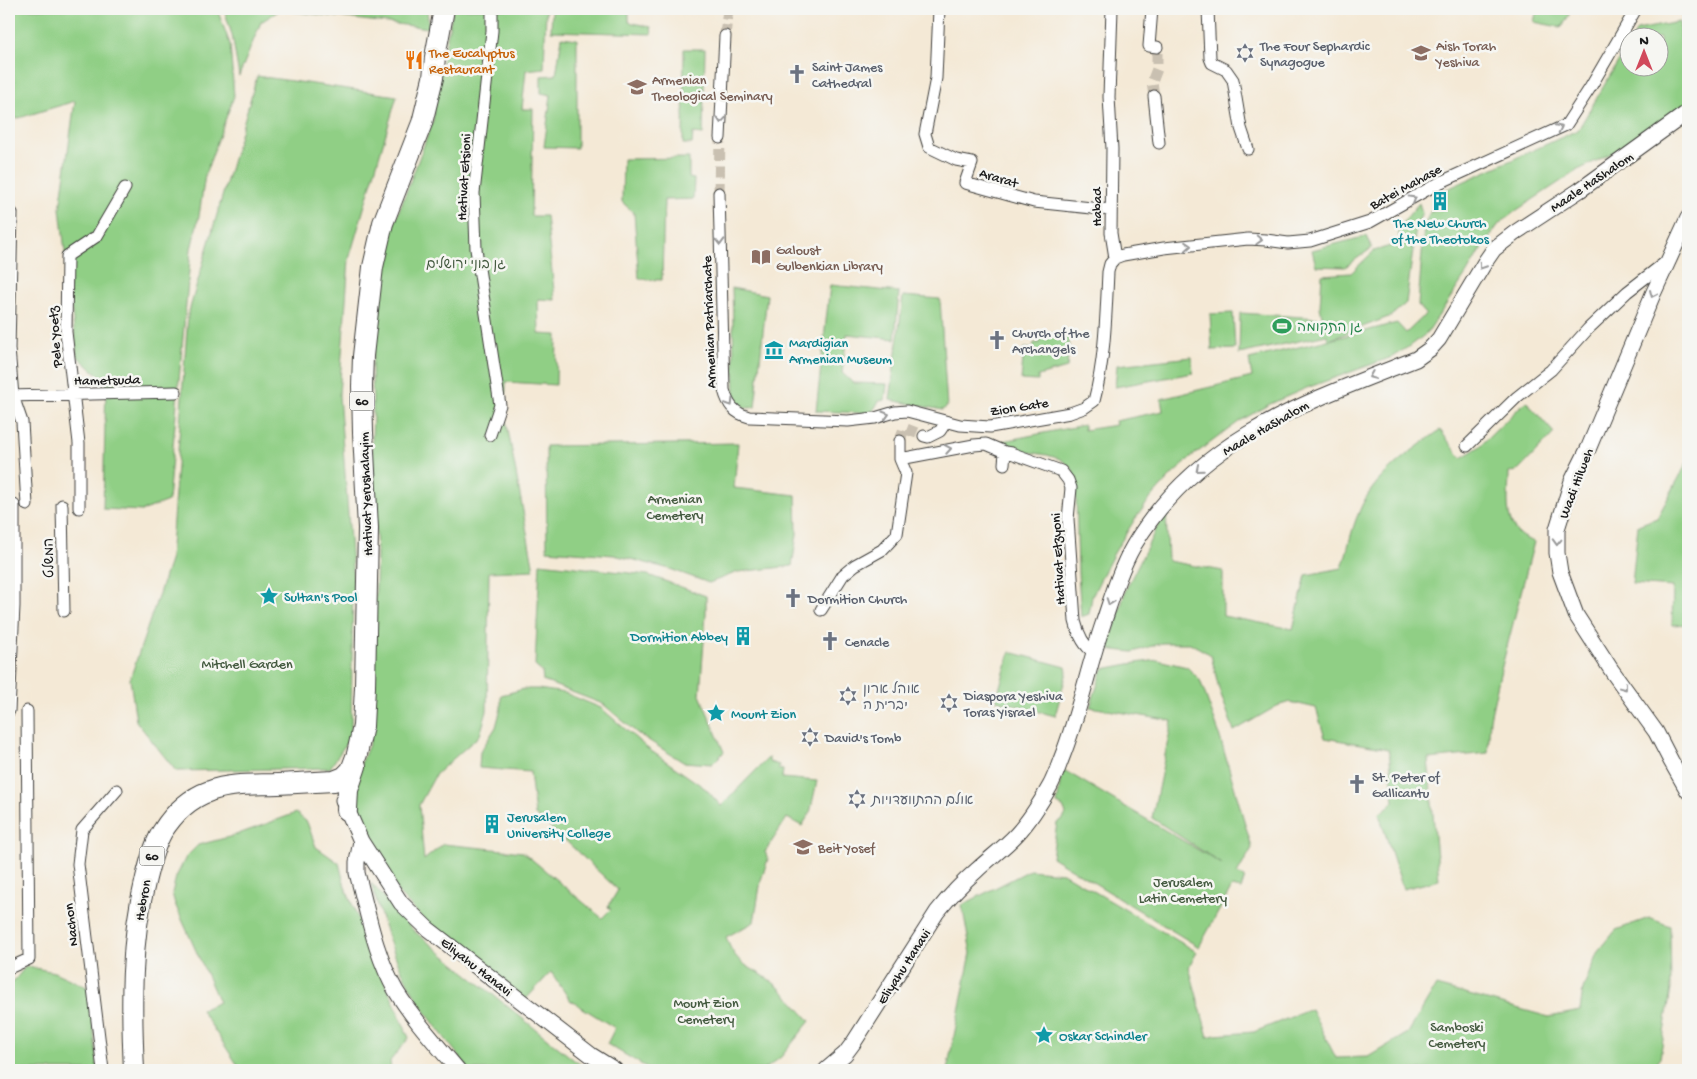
<svg xmlns="http://www.w3.org/2000/svg" width="1697" height="1079" font-family="'Gochi Hand','Playpen Sans Hebrew',sans-serif">
<rect width="100%" height="100%" fill="#f6f6f2"/>
<filter id="ink" filterUnits="userSpaceOnUse"><feTurbulence type="fractalNoise" baseFrequency=".02" numOctaves="2"/><feDisplacementMap in="SourceGraphic" scale="10" xChannelSelector="R" yChannelSelector="G"/><feConvolveMatrix kernelMatrix="1 2 1 2 8 2 1 2 1" color-interpolation-filters="sRGB"/></filter>
<filter id="wash" filterUnits="userSpaceOnUse"><feTurbulence type="fractalNoise" baseFrequency=".0096" numOctaves="4" result="noise"/><feDisplacementMap in="SourceGraphic" scale="20" xChannelSelector="R" yChannelSelector="G"/><feGaussianBlur stdDeviation="1.12" result="paint"/><feColorMatrix in="noise" values="0 0 0 0 0 0 0 0 0 0 0 0 0 0 0 0 0 1.4 0 .05"/><feComposite in="paint" operator="in"/></filter>
<g filter="url(#wash)">
<rect width="100%" height="100%" fill="#f4e9d6"/>
<path fill="#90cf85" stroke="#567650" d="M9,9H217L230,44L234,96L205,175L199,216L191,249L168,501L142,511L103,509L106,382L77,356L60,208L75,101L9,121Z
M224,9H427L429,28L280,10L261,22L239,76L232,35Z
M453,9H546L544,68L526,70L522,109H533L531,216H546L555,300L538,299L539,334L557,335L556,385L506,382L505,414L534,570L489,572L487,711L480,735L436,774L419,805L424,860L443,844L523,852L602,918L611,909L608,907L618,890L565,840L535,815L530,772L479,768L480,752L496,727L501,708V695L524,689H538L565,693L601,708L647,748L706,789L721,806L769,757V762L779,765L778,769L783,770L782,778L817,781L810,813L802,826L787,818L765,852L768,859L761,880L754,922L726,937C737,969 753,966 775,984C788,995 799,1009 810,1021L781,1057L764,1070H651L607,1044L615,1028L570,1000L551,972L526,999L432,928L398,893L342,783L357,773L370,742L377,556L372,436L373,415L372,366L384,251L433,121L439,76Z
M552,9H629V22L651,27L652,34L551,31Z
M1537,9H1572L1563,26L1559,27L1534,22Z
M1679,22L1682,44L1688,43V107L1655,125L1616,151L1578,170L1517,210L1499,224L1482,247L1467,273L1427,333L1413,344L1392,357L1304,389L1268,405L1240,421L1191,457L1167,480L1150,499L1135,519L1114,553L1102,576L1092,597L1089,614L1081,617L1078,573L1076,492L1073,470L1066,463L1060,459L1047,455L1015,450L993,443L1084,425V430L1116,425L1115,421L1163,411L1161,399L1252,377L1249,359L1328,340L1327,335L1239,354L1240,313L1319,318L1325,329L1320,307L1322,275L1351,273L1374,251L1400,243L1398,228L1419,203L1422,213L1416,227L1406,303L1391,316L1329,340L1397,323L1406,333L1426,314L1418,305L1424,227L1430,212L1441,210L1445,190L1578,130L1629,43L1630,68H1660V38L1633,37L1637,30Z
M562,37L577,39V148L544,147L551,95L541,93V76L556,75Z
M684,49H705L703,134L693,133L692,144H683Z
M257,76L397,96L349,259L339,395L353,579L351,736L330,768L176,771L136,721L130,679L170,561L188,315Z
M689,158V178L694,179L693,199L664,200L662,280L639,279L634,213L622,202L623,159Z
M1367,236L1372,248L1345,267L1316,266L1312,250Z
M830,285L899,292L895,339L847,334L842,373L853,383L887,384L885,400L879,401L873,411L863,413L816,411Z
M732,288L767,295L755,407C748,409 743,407 736,405L735,399Z
M903,296L940,299L947,407L942,410L890,400Z
M1233,313L1235,349L1212,350L1210,314Z
M1041,332L1070,334L1067,368L1038,376V381L1021,380L1024,348L1033,349L1034,343H1040Z
M1192,357L1193,373L1115,387L1117,365Z
M1526,401L1554,433L1519,470L1509,473C1509,492 1503,521 1520,535C1523,538 1530,540 1534,542L1500,674L1490,719L1488,753L1428,759L1439,880L1403,889L1379,814L1394,802L1389,749L1325,738L1316,708L1290,702L1277,706L1234,731L1219,689L1211,655L1190,643H1162L1133,652L1105,649L1113,633L1126,589L1166,509L1168,561L1223,571V616L1293,629L1306,575L1342,568C1348,550 1351,530 1359,512C1373,476 1410,452 1440,430L1461,458L1479,447Z
M738,443L734,488L796,495L797,534L792,566L738,572L709,583L670,569L614,555L547,550L546,446Z
M1688,461V624L1672,625L1673,587L1632,584L1638,525L1657,518Z
M540,563L648,575L706,596V614L700,695L724,752L712,764L683,762L637,733L603,704L543,681L542,672L535,666Z
M1010,652L1066,667L1067,672L1055,716L996,700Z
M1158,660L1187,667L1200,680L1217,727L1252,848L1237,874L1245,877L1241,889L1232,887L1199,947L1052,857L1057,823L1063,819L1066,814L1063,807L1057,804L1062,769L1222,864L1152,818L1172,721L1090,707L1103,669L1129,664Z
M296,813L307,822L316,847L339,863L345,887L409,1038L390,1061L391,1070H241L201,1010L219,1002L175,904L172,893L176,877L186,857L198,845L233,836Z
M1030,870L1063,873L1197,952L1189,967L1208,1037L1215,1035L1254,1032L1311,1009L1336,1058L1368,1057L1408,1033L1436,986L1549,1017L1580,1011L1583,989L1597,953L1616,930L1649,918L1670,926L1671,989L1660,1058L1650,1070H947L971,953L962,905Z
M371,883L414,931L574,1060L589,1070H470C448,1042 425,1015 408,983C391,952 381,916 371,883Z
M26,966L54,972L89,988L98,1070H9V987Z"/>
</g>
<g filter="url(#ink)">
<g fill="none" stroke-linecap="round" stroke-linejoin="round">
<path stroke="#c9c0b1" stroke-width="11" stroke-dasharray="11 5.5" stroke-linecap="butt" d="M725,36L728,9
M1154,96L1152,82L1157,69V47
M719,193L720,138
M900,441L904,428L924,436"/>
<g stroke="#3c3b38" stroke-width="13">
<path id="street" d="M939,9L936,78L925,134L929,147L956,160L972,163L965,183L1034,202L1111,210
M1152,9L1149,46L1157,47
M1208,9L1210,58L1212,63L1226,70L1233,80L1241,128L1248,149
M1688,9V11
M1154,96L1159,143
M720,138L725,36
M719,193L724,390C728,405 734,413 749,417L848,421L875,418L895,412L907,411L960,425L990,427L1070,413L1084,408L1094,401C1105,360 1106,315 1108,272L1110,264L1115,258L1111,233L1112,149L1109,97L1112,9
M12,213L9,349L13,396L22,422L27,505
M1115,258L1123,255L1164,248L1248,239L1266,240L1288,243L1310,241L1370,222L1439,183L1566,125L1590,88L1636,9
M9,396L176,392
M490,435L500,405L476,249L474,193L492,31V9
M924,436L928,437L940,431L946,422
M1467,446L1517,397L1551,370L1588,329L1627,292L1667,261
M900,459L974,445L986,444L1005,452
M1004,464L1005,452L1011,453L1061,471L1068,480L1071,488L1068,519L1075,621C1078,633 1083,645 1093,652
M62,505L64,611
M79,508V443L66,332L67,256L97,236L125,188
M821,610L843,575L855,565L882,550L897,534L906,473L900,459V441
M9,711L14,606V505
M9,968L29,959L27,711
M103,1070L78,864L82,830L117,790"/>
</g>
<g stroke="#3c3b38" stroke-width="17">
<path id="secondary" d="M1688,218L1653,294L1589,447L1572,481L1557,529V553L1560,572L1576,615L1612,671L1656,732L1671,761L1688,791
M343,800L361,841L401,903L428,929L591,1055L615,1070
M361,841L357,862V873C368,913 375,955 396,991C413,1019 437,1045 458,1070
M826,1070L845,1054L854,1042L937,912C949,897 962,883 977,870C990,858 1005,847 1017,834C1030,820 1041,802 1050,786C1055,777 1058,767 1062,757C1079,714 1088,668 1103,624C1112,597 1120,569 1134,545C1198,438 1307,402 1416,359L1430,349L1439,339L1485,262L1494,249L1516,232L1580,190L1688,112"/>
</g>
<g stroke="#3c3b38" stroke-width="22">
<path id="highway" d="M347,810L348,790L356,766
M134,1070C131,1006 130,941 146,878C150,862 154,846 162,832C174,813 190,798 210,791C231,783 255,785 278,784C297,783 316,782 334,781L344,777L351,770L357,754L363,726L365,687L368,528L363,433L362,386L363,356L373,267L383,223L422,123L433,78L435,57L444,9"/>
</g>
<use href="#street" stroke="#fff" stroke-width="11"/>
<use href="#secondary" stroke="#fff" stroke-width="15"/>
<use href="#highway" stroke="#fff" stroke-width="20"/>
</g>
<defs><path id="oneway-chevron" d="M-2-3.5L2.5 0L-2 3.5" fill="none" stroke-width="1.6" stroke-linecap="round" stroke-linejoin="round" transform="scale(1.25)"/></defs>
<g stroke="#999">
<use href="#oneway-chevron" transform="translate(721 120) rotate(95)"/>
<use href="#oneway-chevron" transform="translate(1559 128) rotate(-26)"/>
<use href="#oneway-chevron" transform="translate(1413 199) rotate(-30)"/>
<use href="#oneway-chevron" transform="translate(1259 240) rotate(3)"/>
<use href="#oneway-chevron" transform="translate(720 242) rotate(88)"/>
<use href="#oneway-chevron" transform="translate(1188 246) rotate(-4)"/>
<use href="#oneway-chevron" transform="translate(1482 266) rotate(123)"/>
<use href="#oneway-chevron" transform="translate(1653 294) rotate(114)"/>
<use href="#oneway-chevron" transform="translate(1372 376) rotate(158)"/>
<use href="#oneway-chevron" transform="translate(730 403) rotate(58)"/>
<use href="#oneway-chevron" transform="translate(886 415) rotate(-17)"/>
<use href="#oneway-chevron" transform="translate(948 449) rotate(-10)"/>
<use href="#oneway-chevron" transform="translate(1199 469) rotate(140)"/>
<use href="#oneway-chevron" transform="translate(1557 542) rotate(92)"/>
<use href="#oneway-chevron" transform="translate(1110 602) rotate(109)"/>
<use href="#oneway-chevron" transform="translate(1624 687) rotate(53)"/>
</g>
</g>
<defs>
<g id="synagogue-bare" transform="scale(1.5)"><path d="M0-6.5L5.6 3.2H-5.6ZM0 6.5L5.6-3.2H-5.6Z" fill="#6b7280" stroke="#f6f6f2" stroke-width="2.5" paint-order="stroke"/></g>
<g id="university-bare" transform="scale(1.5)"><path d="M0-5L7-2L0 1L-7-2ZM-4 1L0 2.5L4 1V4Q0 6-4 4Z" fill="#8d6e63" stroke="#f6f6f2" stroke-width="2.5" paint-order="stroke"/></g>
<g id="restaurant-bare" transform="scale(1.5)"><path d="M-5-6h1v4h1v-4h1v4h1v-4h1v5L-1.5 .5V6h-2V.5L-5-1ZM5-6V6H3V1.5H1.5Q1.5-4 5-6Z" fill="#e8710a" stroke="#f6f6f2" stroke-width="2.5" paint-order="stroke"/></g>
<g id="church-bare" transform="scale(1.5)"><path d="M-1.2-6h2.4v3.5h3.3v2.4h-3.3V6h-2.4V-.1h-3.3v-2.4h3.3Z" fill="#6b7280" stroke="#f6f6f2" stroke-width="2.5" paint-order="stroke"/></g>
<g id="building-bare" transform="scale(1.5)"><path d="M-4-6H4V6H1V3H-1V6H-4ZM-2.5-4.3h1.7v1.8h-1.7ZM.8-4.3h1.7v1.8H.8ZM-2.5-1h1.7V.8h-1.7ZM.8-1h1.7V.8H.8Z" fill="#0f9aa8" stroke="#f6f6f2" stroke-width="2.5" paint-order="stroke"/></g>
<g id="library-bare" transform="scale(1.5)"><path d="M-6-4Q-3-5.5-.7-3.5V5Q-3 3-6 4ZM6-4Q3-5.5 .7-3.5V5Q3 3 6 4Z" fill="#8d6e63" stroke="#f6f6f2" stroke-width="2.5" paint-order="stroke"/></g>
<g id="stadium-bare" transform="scale(1.5)"><path d="M0-5a6.5 5 0 1 0 0 10a6.5 5 0 1 0 0-10ZM-3.5-1.8h7v3.6h-7Z" fill="#2e9e5b" stroke="#f6f6f2" stroke-width="2.5" paint-order="stroke"/></g>
<g id="museum-bare" transform="scale(1.5)"><path d="M0-6L6-3V-2H-6V-3ZM-5-1h2V3h-2ZM-1-1h2V3h-2ZM3-1h2V3H3ZM-6 4H6V6H-6Z" fill="#0f9aa8" stroke="#f6f6f2" stroke-width="2.5" paint-order="stroke"/></g>
<g id="sight-bare" transform="scale(1.5)"><path d="M0-6L1.8-2.2L6-1.7L2.9 1.2L3.7 5.4L0 3.3L-3.7 5.4L-2.9 1.2L-6-1.7L-1.8-2.2Z" fill="#0f9aa8" stroke="#f6f6f2" stroke-width="2.5" paint-order="stroke"/></g>
</defs>
<g fill-rule="evenodd">
<use href="#synagogue-bare" x="1245" y="53"/>
<use href="#university-bare" x="1421" y="53"/>
<use href="#restaurant-bare" x="414" y="60"/>
<use href="#church-bare" x="797" y="74"/>
<use href="#university-bare" x="637" y="87"/>
<use href="#building-bare" x="1440" y="201"/>
<use href="#library-bare" x="761" y="257"/>
<use href="#stadium-bare" x="1282" y="326"/>
<use href="#church-bare" x="997" y="340"/>
<use href="#museum-bare" x="774" y="350"/>
<use href="#sight-bare" x="269" y="596"/>
<use href="#church-bare" x="793" y="598"/>
<use href="#building-bare" x="743" y="636"/>
<use href="#church-bare" x="830" y="641"/>
<use href="#synagogue-bare" x="848" y="696"/>
<use href="#synagogue-bare" x="949" y="703"/>
<use href="#sight-bare" x="716" y="713"/>
<use href="#synagogue-bare" x="810" y="737"/>
<use href="#church-bare" x="1357" y="784"/>
<use href="#synagogue-bare" x="857" y="799"/>
<use href="#building-bare" x="492" y="824"/>
<use href="#university-bare" x="803" y="847"/>
<use href="#sight-bare" x="1044" y="1035"/>
</g>
<g text-anchor="middle" stroke-width="5" stroke-linejoin="round" paint-order="stroke">
<g fill="#f6f6f2" stroke="#5d5d5c" stroke-width="1">
<rect x="349.5" y="391.5" width="25" height="19" rx="4"/>
<rect x="139.5" y="846.5" width="25" height="19" rx="4"/>
</g>
<g font-size="12" font-weight="bold" fill="#1c1c1c">
<text x="362" y="405">60</text>
<text x="152" y="860">60</text>
</g>
<g font-size="14" fill="#5b616d" stroke="#f6f6f2" text-anchor="start">
<text x="1260" y="50">The Four Sephardic<tspan x="1260" dy="16">Synagogue</tspan></text>
<text x="812" y="71">Saint James<tspan x="812" dy="16">Cathedral</tspan></text>
<text x="1012" y="337">Church of the<tspan x="1012" dy="16">Archangels</tspan></text>
<text x="808" y="603">Dormition Church</text>
<text x="845" y="646">Cenacle</text>
<text x="863" y="693">אוהל ארון<tspan x="863" dy="16">ברית ה'</tspan></text>
<text x="964" y="700">Diaspora Yeshiva<tspan x="964" dy="16">Toras Yisrael</tspan></text>
<text x="825" y="742">David's Tomb</text>
<text x="1372" y="781">St. Peter of<tspan x="1372" dy="16">Gallicantu</tspan></text>
<text x="872" y="804">אולם ההתוועדויות</text>
</g>
<g font-size="14" fill="#785e54" stroke="#f6f6f2" text-anchor="start">
<text x="1436" y="50">Aish Torah<tspan x="1436" dy="16">Yeshiva</tspan></text>
<text x="652" y="84">Armenian<tspan x="652" dy="16">Theological Seminary</tspan></text>
<text x="776" y="254">Galoust<tspan x="776" dy="16">Gulbenkian Library</tspan></text>
<text x="818" y="852">Beit Yosef</text>
</g>
<g font-size="14" fill="#c56008" stroke="#f6f6f2" text-anchor="start">
<text x="429" y="57">The Eucalyptus<tspan x="429" dy="16">Restaurant</tspan></text>
</g>
<g font-size="14" fill="#1c1c1c" stroke="#f6f6f2">
<text transform="translate(463 177) rotate(-87)" y="5">Hativat Etsioni</text>
<text transform="translate(999 177) rotate(17)" y="5">Ararat</text>
<text transform="translate(1591 181) rotate(-34)" y="5">Maale HaShalom</text>
<text transform="translate(1405 186) rotate(-29)" y="5">Batei Mahase</text>
<text transform="translate(1096 207) rotate(-90)" y="5">Habad</text>
<text transform="translate(708 322) rotate(-92)" y="5">Armenian Patriarchate</text>
<text transform="translate(54 337) rotate(-94)" y="5">Pele Yoetz</text>
<text transform="translate(107 379) rotate(-1)" y="5">Hametsuda</text>
<text transform="translate(1019 406) rotate(-9)" y="5">Zion Gate</text>
<text transform="translate(1265 427) rotate(-30)" y="5">Maale HaShalom</text>
<text transform="translate(1575 483) rotate(-69)" y="5">Wadi Hilweh</text>
<text transform="translate(365 494) rotate(-92)" y="5">Hativat Yerushalayim</text>
<text transform="translate(48 558) rotate(-91)" y="5">המשלט</text>
<text transform="translate(1057 559) rotate(-93)" y="5">Hativat Etzyoni</text>
<text transform="translate(142 900) rotate(-80)" y="5">Hebron</text>
<text transform="translate(70 925) rotate(-97)" y="5">Nachon</text>
<text transform="translate(477 966) rotate(38)" y="5">Eliyahu Hanavi</text>
<text transform="translate(903 966) rotate(-57)" y="5">Eliyahu Hanavi</text>
</g>
<g font-size="14" fill="#0d838f" stroke="#f6f6f2" text-anchor="start">
<text x="1440" y="227" text-anchor="middle">The New Church<tspan x="1440" dy="16">of the Theotokos</tspan></text>
<text x="789" y="347">Mardigian<tspan x="789" dy="16">Armenian Museum</tspan></text>
<text x="284" y="601">Sultan's Pool</text>
<text x="728" y="641" text-anchor="end">Dormition Abbey</text>
<text x="731" y="718">Mount Zion</text>
<text x="507" y="821">Jerusalem<tspan x="507" dy="16">University College</tspan></text>
<text x="1059" y="1040">Oskar Schindler</text>
</g>
<g font-size="14" fill="#455b41" stroke="#f6f6f2">
<text x="466" y="268">גן בוני ירושלים</text>
<text x="675" y="503">Armenian<tspan x="675" dy="16">Cemetery</tspan></text>
<text x="247" y="668">Mitchell Garden</text>
<text x="1183" y="886">Jerusalem<tspan x="1183" dy="16">Latin Cemetery</tspan></text>
<text x="706" y="1007">Mount Zion<tspan x="706" dy="16">Cemetery</tspan></text>
<text x="1457" y="1031">Samboski<tspan x="1457" dy="16">Cemetery</tspan></text>
</g>
<g font-size="14" fill="#27864d" stroke="#f6f6f2" text-anchor="start">
<text x="1297" y="331">גן התקומה</text>
</g>
</g>
<rect width="1697" height="1079" fill="none" stroke="#f6f6f2" stroke-width="30"/>
<g transform="translate(1644 52)"><circle r="24" fill="#f6f6f2" stroke="#9f9f9c"/>
<path d="M0-4L9 19L0 12L-9 19Z" fill="#d1495b"/>
<text y="-8" font-size="14" font-weight="bold" text-anchor="middle" fill="#1c1c1c">N</text>
</g>
</svg>
